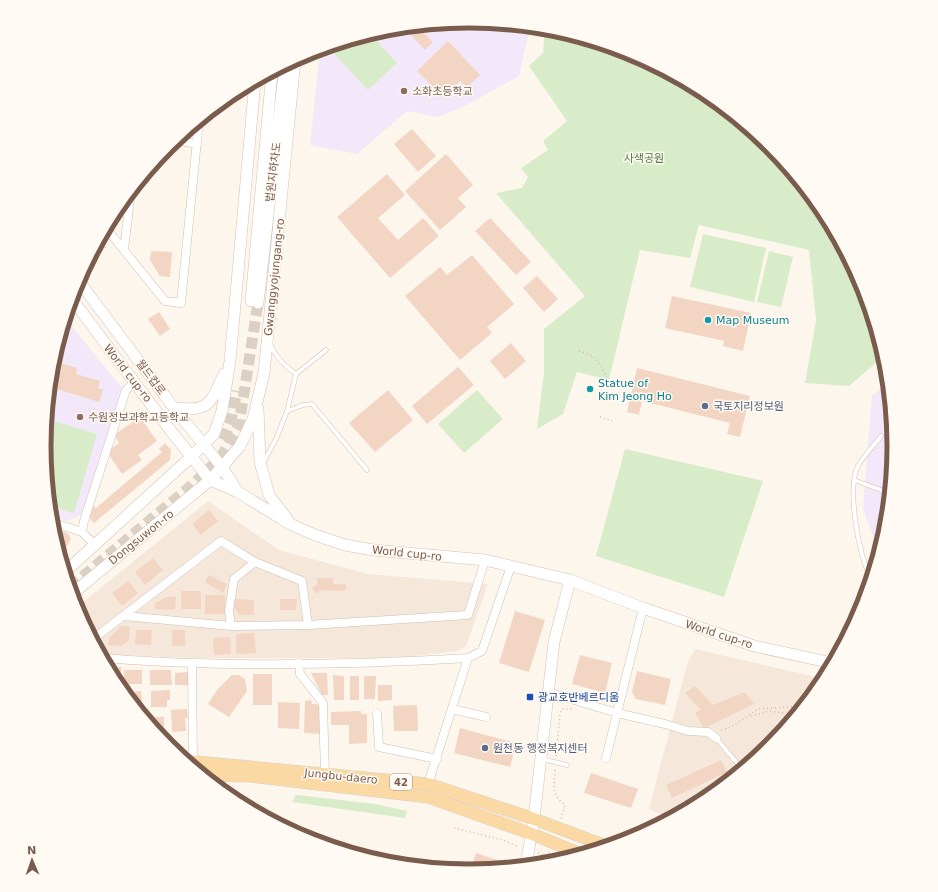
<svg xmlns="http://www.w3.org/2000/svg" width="938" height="892" font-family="'DejaVu Sans','Noto Sans KR',sans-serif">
<rect width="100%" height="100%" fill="#fdf6ec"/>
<path fill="#f5e8da" d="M208,501L279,550L368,574L488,584L466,646L457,651L400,658H189L101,654L76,608Z
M695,649L824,679L769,747L705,799L671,818L649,809L688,661Z"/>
<path fill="#f3e8fa" d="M460,22L464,27L510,25L530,27L519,76L465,106L437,117L407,111L357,154L310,145L320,49L386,29Z
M66,319L122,388L82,514L67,521L51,516L44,446L52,363Z
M888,382L894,446L886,529L879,552L863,509L872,396Z"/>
<path fill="#d8ecc9" d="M545,29L632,53L705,93L770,146L823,210L862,284L884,356L849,386L805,383L816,320L809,250L699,225L690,258L640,250L609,380L577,372L563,414L537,429L544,372V329L585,296L496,193L522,188L528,177L521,168L548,150L543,141L567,121L529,66L543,53Z
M370,34L397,63L368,90L328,47Z
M703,234L766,248L754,302L690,287Z
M769,251L793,257L781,307L757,302Z
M477,390L503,419L464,453L438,424Z
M47,419L97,434L74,513L50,506L44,446Z
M625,449L763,481L724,597L596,556Z
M297,795L375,804L407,811L405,818L292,802L295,796Z"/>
<path fill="#f3d5c3" d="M430,25L431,26L424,33L433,42L425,50L404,27Z
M448,41L480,75L467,87L460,81L443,97L417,71Z
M412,129L436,156L418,172L394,144Z
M446,154L473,185L458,198L466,207L440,230L405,191Z
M387,174L405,195L378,218L398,240L423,218L439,236L390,278L337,217Z
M490,218L531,262L516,275L475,231Z
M151,251L172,252L170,277L160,276L150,260Z
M472,255L514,304L487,327L492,333L460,360L405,296L440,267L447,275Z
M537,276L558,299L544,312L523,288Z
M672,296L751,313L743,351L723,346L724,341L665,328Z
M159,312L170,329L160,336L148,319Z
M511,343L526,361L505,379L490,361Z
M53,361L77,368L76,374L100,381L98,388L103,390L99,402L50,387Z
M458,367L474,385L427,424L412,406Z
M637,368L750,396L740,437L727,434L730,423L642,401L639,415L627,412Z
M388,390L413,420L375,452L349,423Z
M140,417L157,441L138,455L142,460L122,474L107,452L119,443L114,435Z
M165,443L171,450L170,460L94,523L88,516L93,505L96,508L162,452L159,449Z
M209,510L218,521L201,535L192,524Z
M52,528L67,533L71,538L68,545L60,551Z
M153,558L163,570L145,585L135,572Z
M209,575L227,584L223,593L205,582Z
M317,578H333V584H346V591L321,590L317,594L312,588L317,584Z
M128,581L138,593L122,606L112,593Z
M181,591H201V609H181Z
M205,595H225V614H205Z
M169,596L176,597L175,610L155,609V603Z
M235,599L254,600V615H239L234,607Z
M280,599H297L296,610H280Z
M515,611L545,620L529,672L499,663Z
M121,626L130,627L129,640L121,646L108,645L109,638Z
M136,630H152L151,645L135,644Z
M172,630H185V646H172Z
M254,633L256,653L236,654V634Z
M230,637L231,654L214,655L213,638Z
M580,655L612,663L605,693L572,684Z
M121,667L122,686H119L108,668Z
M124,670H142V684H124Z
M150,670H171L172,685H150Z
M637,671L671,679L665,705L636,699L632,692Z
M190,672V685H175V673Z
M311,673H327L328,695H322Z
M253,674H272V705H253Z
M232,675H239L245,679L247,691L229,717L208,704L217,690Z
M333,675L344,676V700H334Z
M350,676H359V700H350Z
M364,676H376L375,699H364Z
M378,685H392V700L378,701Z
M695,686L713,705L745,692L754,704L704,728L695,713L701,710L685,693Z
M170,690V700H167V707H151V691Z
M141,691L142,704L134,705L127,697V692Z
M311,700L312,704H317L322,710L323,734L304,733L305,701Z
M278,702L300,703L299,729L278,728Z
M417,705L418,731H394L393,706Z
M187,709L188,718H185L186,731L172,732L171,710Z
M361,711V714H367V743L349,744V725H331V712Z
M151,717H164V735H159L152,726Z
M460,728L516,743L510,767L454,753Z
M721,760L727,772L672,798L666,785Z
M591,773L638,789L631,808L584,793Z
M476,853L503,862L501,868L484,870L472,865Z"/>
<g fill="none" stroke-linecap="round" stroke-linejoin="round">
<path stroke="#dcd0c4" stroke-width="11" stroke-dasharray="11 5.5" stroke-linecap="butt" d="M224,440L230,424L237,391
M70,587L191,486L221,457L239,425L258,303"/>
<g stroke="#d1beb0" stroke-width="5">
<path id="lane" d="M270,343C275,357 284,365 296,374
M287,411L303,405L312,404L367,470
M264,461L276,439L287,411L296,374L326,350
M854,480L889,493
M871,577C858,557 847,487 858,466C864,455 874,446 881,436
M716,738L742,769
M542,759L567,765"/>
</g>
<g stroke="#d1beb0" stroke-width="9">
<path id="street" d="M175,140L197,144
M106,228L165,301L181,303L199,120
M124,249L131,191
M51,522L82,532L96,546
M82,532L84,521L126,390L134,383
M124,616L231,626L308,625L468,615L485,560
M231,626L229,611L234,579L255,562
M93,639L221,541L255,562L302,581L308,625
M102,658C224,668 347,665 468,658L428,784
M468,658L482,651L511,566
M192,663L193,761
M299,663L300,674L323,703L325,774
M548,692L617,713L665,724L688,731L708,732L716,738
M452,709L486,717
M377,713L379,747L437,759
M606,758L643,608"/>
</g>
<g stroke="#d6c0b0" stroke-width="12">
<path id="secondary" d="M78,280L174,408L222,467L238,492
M72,299L171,431L210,480L238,492L290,524L315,535L345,545L373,550L485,560L570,580L643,608L754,646L832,663
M251,301L272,72
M258,303L285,65
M174,408C210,412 210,404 224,374
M258,409L260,462L269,495L288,520
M65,572L191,457L214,434L222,411L230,361L255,81
M72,594L210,480L222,467L240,446L253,419L264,373L295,60
M526,865L534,819L554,642L570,580"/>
</g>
<g stroke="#dad1cd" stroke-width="13">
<path id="primary" d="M186,761L428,784L534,819L606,846
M203,775L250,776L428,797L532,834L581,854"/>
</g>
<path stroke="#d9b8a5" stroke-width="1.5" stroke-dasharray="1 3" stroke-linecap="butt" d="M89,260L108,245
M579,351C601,356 602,368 610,387
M600,417L612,421
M751,716L769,711L783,713L790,722
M721,730L731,727L758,709L803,706
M556,756L560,714L562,709H573
M555,770C555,785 550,795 565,805L561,819
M454,828L503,840L519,847
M538,853L558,861
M547,856L549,852"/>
<use href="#lane" stroke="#fff" stroke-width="4"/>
<use href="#street" stroke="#fff" stroke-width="8"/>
<use href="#secondary" stroke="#fff" stroke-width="11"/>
<use href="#primary" stroke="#fbd9a5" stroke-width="12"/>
</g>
<g fill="#8d6e63" stroke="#fffaf3" stroke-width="1.5">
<circle cx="404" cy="91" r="4"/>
<circle cx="80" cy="417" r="4"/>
</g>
<g fill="#0f9aa8" stroke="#fffaf3" stroke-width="1.5">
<circle cx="708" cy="320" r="4"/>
<circle cx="590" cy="389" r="4"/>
</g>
<g fill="#5c6f8a" stroke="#fffaf3" stroke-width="1.5">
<circle cx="705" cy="406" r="4"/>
<circle cx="485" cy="748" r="4"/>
</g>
<rect fill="#1a4fb4" stroke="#fffaf3" stroke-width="1.5" x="526" y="693" width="8" height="8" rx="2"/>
<g text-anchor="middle" stroke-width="3" stroke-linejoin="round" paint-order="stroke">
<rect fill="#fffaf3" stroke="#a28b7f" stroke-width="1" x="390" y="774" width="22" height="16" rx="3"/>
<g font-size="10" font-weight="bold" fill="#7a5c4d">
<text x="401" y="786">42</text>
</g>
<g font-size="11" fill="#785e54" stroke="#fffaf3" text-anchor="start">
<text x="412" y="95">소화초등학교</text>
<text x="88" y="421">수원정보과학고등학교</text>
</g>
<g font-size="11" fill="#537a41" stroke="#fffaf3">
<text x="644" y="162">사색공원</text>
</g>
<g font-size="11" fill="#7a5c4d" stroke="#fffaf3">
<text transform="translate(273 172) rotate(-83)" y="4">법원지하차도</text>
<text transform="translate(274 277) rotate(-84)" y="4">Gwanggyojungang-ro</text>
<text transform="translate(128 373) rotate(52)" y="4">World cup-ro</text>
<text transform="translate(151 377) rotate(53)" y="4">월드컵로</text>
<text transform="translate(141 537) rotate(-39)" y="4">Dongsuwon-ro</text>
<text transform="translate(407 553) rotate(6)" y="4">World cup-ro</text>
<text transform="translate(719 634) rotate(18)" y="4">World cup-ro</text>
<text transform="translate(341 776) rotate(6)" y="4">Jungbu-daero</text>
</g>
<g font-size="11" fill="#0d838f" stroke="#fffaf3" text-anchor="start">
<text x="716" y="324">Map Museum</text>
<text x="598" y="387">Statue of<tspan x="598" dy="13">Kim Jeong Ho</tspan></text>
</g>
<g font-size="11" fill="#4e5e75" stroke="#fffaf3" text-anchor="start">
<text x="713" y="410">국토지리정보원</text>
<text x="493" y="752">원천동 행정복지센터</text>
</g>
<g font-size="11" fill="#164399" stroke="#fffaf3" text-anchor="start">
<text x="538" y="701">광교호반베르디움</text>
</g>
</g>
<path d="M0 0H938V892H0ZM51 446a418 418 0 1 1 836 0a418 418 0 1 1-836 0Z" fill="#fffaf3" fill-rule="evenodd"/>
<path fill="none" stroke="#7a5c4d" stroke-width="5" d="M51 446a418 418 0 1 1 836 0a418 418 0 1 1-836 0Z"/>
<g transform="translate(32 860) rotate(358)" stroke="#fffaf3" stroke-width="3" paint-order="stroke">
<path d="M0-3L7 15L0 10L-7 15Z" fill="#7a5c4d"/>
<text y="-6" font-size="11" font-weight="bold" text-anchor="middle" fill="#7a5c4d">N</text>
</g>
</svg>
